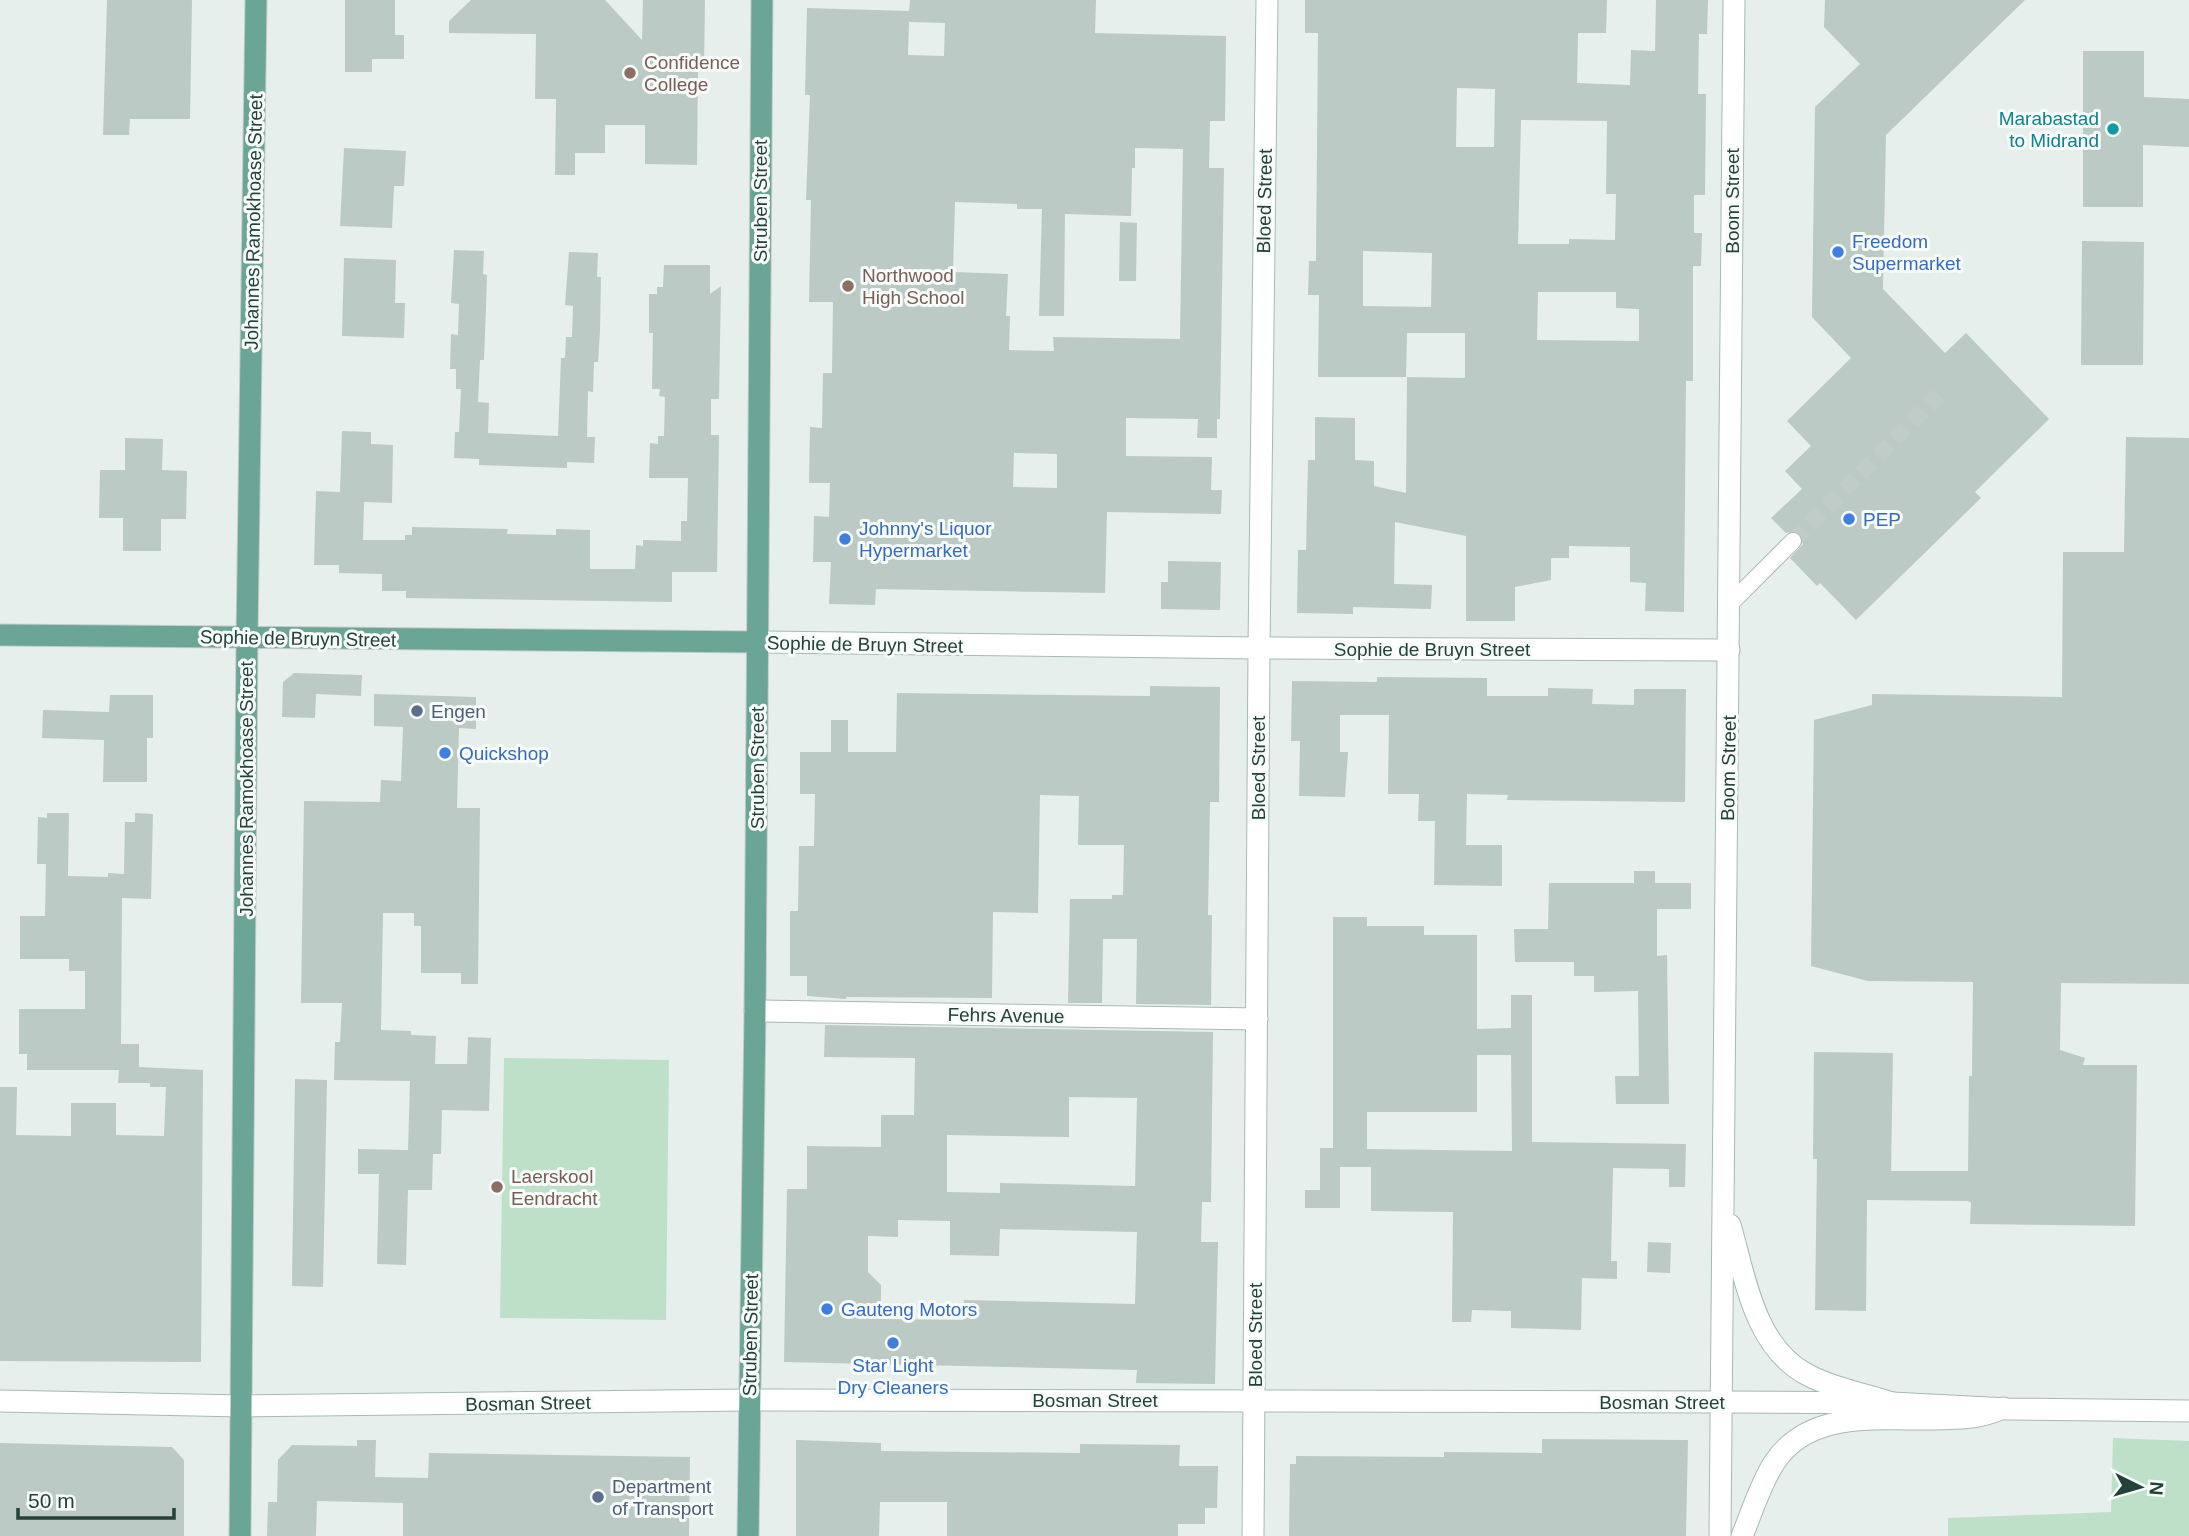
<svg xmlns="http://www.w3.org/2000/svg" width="2189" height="1536" font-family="Helvetica,sans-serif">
<rect width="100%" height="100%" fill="#e6efeb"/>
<path fill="#bfe0c8" d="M504,1058L669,1060L666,1320L500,1318Z
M2113,1438L2189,1441V1536H1948V1518L2111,1512Z"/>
<path fill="#bbcac4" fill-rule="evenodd" d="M107,0H192L190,119H130L129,135H103Z
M345,0H395V35H404V59H372V72H345Z
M471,0H605L642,40L643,0H705L704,69H698L697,165L645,164V125H605V153H575V175H555L556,99H535L536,34L449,33V21Z
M910,0H1096L1095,33L1226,36L1225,121H1210L1209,168H1224L1220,419H1217V438H1197L1198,419L1126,418V456L1212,457L1211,490H1222L1221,514L1107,512L1105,593L876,589L875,605L829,604L831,562H813L814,516L829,517L830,483H809L810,427L822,428L823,373H832L833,302H809L811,200H806L810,95H805L807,8L909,11ZM909,22L945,23L944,56L908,55ZM1135,148L1183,149L1180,339L1053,337L1054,351L1009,350L1010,316H1006L1008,274L953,272L955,202L1017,204V209H1042L1039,316H1064L1065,214L1131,216L1132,168H1135ZM1014,453L1057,454V488L1013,487Z
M1305,0H1607L1606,33H1578L1577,83L1630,85L1631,50L1655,51L1656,0H1708L1707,34H1699L1698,94H1706L1705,195H1694V233H1702L1701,266H1693V381H1686L1684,612L1645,611L1646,583L1630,582V547L1569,546V558H1551V580L1515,587V621H1466V536L1395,522L1394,584L1432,585L1431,609L1353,607V614L1297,613L1298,550H1306L1308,460H1315V417L1355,418V460L1374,461V486L1406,493L1407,377L1465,378V333H1407L1406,377H1318L1319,295H1308L1309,261H1316L1318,33H1305ZM1457,88L1495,89L1494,147H1456ZM1521,120L1607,121L1606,194H1616L1615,240L1569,239V244H1518ZM1363,251L1432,253L1431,307L1363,306ZM1538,292H1616V308L1639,309V341L1537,340Z
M1825,0H2025L1886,135L1883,289L1945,353L1966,333L2049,419L1975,492L1981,498L1856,620L1820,583L1817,586L1790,558L1803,544L1801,534L1795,531L1786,533L1771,518L1802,489L1785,471L1811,446L1787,421L1851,358L1812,317L1815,107L1860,64L1824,27Z
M2083,51H2144V97L2189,99V147L2143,145V207H2083Z
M344,148L406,151L404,186H394L392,228L340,226Z
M1120,222L1137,223L1136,281H1119Z
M2082,241L2144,242L2143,365H2081Z
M454,250L484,251L483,274L487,275L486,307L484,360H480L478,402L489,403L488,433L558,436L561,358H565L566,337H572L573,306L565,305L569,252L598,253L597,277H601L600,331L598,362H594L593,392L588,391L587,437H595L594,463L567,462V468L479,465V459L454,458L455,432H459L461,389H456V369H450L451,334L458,335L459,304L451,303Z
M344,258L396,260L395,303H405L404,338L342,336Z
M664,265H710V294L721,286L719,399H711V435H719L717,572H672V602L406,598V591H382V574L339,573V565H314L316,491L340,492L342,431L371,432V444L393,445L392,503L364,502L363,540H405V535H412V527L508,529L507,534L556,535V529L590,530V569H635L636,545L643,546V540L681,541V521H687L688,478H649L650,443L658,444V436H664L665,397L659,396L660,389H652L653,333H649V294H657V287H663Z
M2126,437L2189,438V984L2061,983L2060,1050L2085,1058L2083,1065H2137L2135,1226L1970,1224L1971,1203L1968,1201L1867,1200L1866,1311L1815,1310L1817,1159H1813L1814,1052L1893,1053L1891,1171H1968L1969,1076H1972L1973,982L1868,981L1811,966L1814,720L1872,705V694L2062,697L2063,552H2124Z
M125,438L163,439L162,470L187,471L186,519H161V551H123V518H99L100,470H125Z
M1168,561L1221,562L1220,610L1161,609V582H1168Z
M294,673L362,675L361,696L316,694L315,718L282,717L283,682Z
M1377,677L1487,678V696H1548V688L1593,689L1592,704L1634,705V689H1686L1685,802L1507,800L1508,795L1467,794L1466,845H1502V886L1434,885L1435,821H1418L1419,794H1388L1389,715H1340V752H1348L1345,797L1299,796L1300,741H1291L1292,681L1377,682Z
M1150,686L1220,687L1219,802H1210L1208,915H1212L1211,1005L1136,1004L1137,939H1103L1102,1003H1068L1070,899H1112V895H1123L1124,845H1078L1079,796L1040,795L1038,913L993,912L992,998L846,997V999L807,996V976H790V911H798L799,846H814L815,794H800V752H831V720H848V752H896L897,693L1150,696Z
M374,694L476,697V729L459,728L457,808H480L478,984H461V973H421V926H414V913H383L381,1030L411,1031V1035L436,1036L435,1064H467L468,1037L491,1038L489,1111L442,1110L441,1154H433L432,1190H408L406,1265L377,1264L379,1174H358V1149L408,1150L410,1081L334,1080L335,1042H340L342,1003H301L304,801L380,802L381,780L401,781L403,727L374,726Z
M110,695H153V738H147V782H103L104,740L42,738L43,710L109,712Z
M47,813H69L68,876L108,877V873L124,874L125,822H135V813L153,814L151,899L122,898L121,1044H139V1067L203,1070L201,1362L0,1361V1087H17L16,1135L71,1136V1103H116V1135L164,1136L166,1087H150V1083H118L119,1070H27V1054H19V1009H85V971H69V959H20V916H45L46,864H37L38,817L47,818Z
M1634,871H1655V883H1691V909H1657V956L1667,955L1669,1104H1616L1615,1076H1639L1638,991L1594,992V976H1574V962H1515L1514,929H1548L1549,883H1634Z
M1333,917H1367V926H1424V935H1477V1029L1511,1028V995H1532V1142L1686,1144L1685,1187H1669V1169L1613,1168L1611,1261H1617V1279L1582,1278L1581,1330L1511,1328V1311L1472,1310L1471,1322H1452L1453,1212L1371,1211V1167H1340V1208H1305V1190H1320V1148H1333ZM1477,1055H1511L1512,1151L1367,1149V1112H1477Z
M825,1025L1213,1032L1211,1202H1202L1201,1242H1218L1215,1384L1136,1383L1137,1370L784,1362L787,1189H807V1146L881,1147V1115H914L915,1058L824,1057ZM1069,1097L1137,1098L1135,1186L1000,1183V1193L947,1192V1135L1069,1137ZM898,1220L950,1221V1255L999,1256L1000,1229L1137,1232L1135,1304L964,1300L963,1320L881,1319V1285L868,1272V1236L898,1237Z
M295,1079L327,1080L323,1287L292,1286Z
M1648,1242L1671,1243L1670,1273L1647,1272Z
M1542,1439L1688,1440L1686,1536H1289L1290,1464H1296V1456L1444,1457V1452L1542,1453Z
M357,1440H376L375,1477L428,1478L429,1453L690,1457L689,1536H403V1503L317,1501L316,1536H267L268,1502H277L278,1460L292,1445L357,1446Z
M796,1440L881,1443V1451L1080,1453V1444L1180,1445L1179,1466H1218L1217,1508H1205V1524H1178V1536H947V1502H880L879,1536H796Z
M0,1443L172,1447L184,1460V1536H0Z"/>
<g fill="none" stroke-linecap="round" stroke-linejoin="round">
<path stroke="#bfccc8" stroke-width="16" stroke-dasharray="16 8" stroke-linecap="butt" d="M1793,541L1939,395"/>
<g stroke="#a8b8b2" stroke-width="18">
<path id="pedestrian" d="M1730,604L1793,541"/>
</g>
<g stroke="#a8b8b2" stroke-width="23">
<path id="minor" d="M755,1011L1257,1019
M1721,1402L1892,1403L2008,1409L2189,1411"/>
</g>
<g stroke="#a8b8b2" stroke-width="23">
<path id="tertiary" d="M1259,648L1729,650"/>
</g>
<g stroke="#a4bbb3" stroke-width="23">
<path id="secondary" d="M758,642L1259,648
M1730,1225C1745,1276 1754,1346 1806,1374C1832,1388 1864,1394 1892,1403
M0,1401L242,1406L749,1400L1721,1402
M1253,1536L1259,648L1267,0
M1720,1536L1734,0
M1742,1536C1752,1512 1760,1485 1774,1463C1809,1410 1875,1420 1931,1419C1960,1418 1975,1420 2003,1408"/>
</g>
<g stroke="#c2cac8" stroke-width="23">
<path id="primary" d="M0,635L758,642
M240,1536L247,637L256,0
M748,1536L755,1011L762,0"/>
</g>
<use href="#pedestrian" stroke="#fff" stroke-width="16"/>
<use href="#minor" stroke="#fff" stroke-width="21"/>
<use href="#tertiary" stroke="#fff" stroke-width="21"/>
<use href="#secondary" stroke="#fff" stroke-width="21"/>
<use href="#primary" stroke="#6aa596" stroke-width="21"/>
</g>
<g fill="#8d6e63" stroke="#f7fbf9" stroke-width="2.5">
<circle cx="630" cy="73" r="7"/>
<circle cx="848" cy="286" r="7"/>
<circle cx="497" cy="1187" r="7"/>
</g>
<circle fill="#0f9aa8" stroke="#f7fbf9" stroke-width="2.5" cx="2113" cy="129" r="7"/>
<g fill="#3f7fe0" stroke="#f7fbf9" stroke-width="2.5">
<circle cx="1838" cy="252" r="7"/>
<circle cx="1849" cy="519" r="7"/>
<circle cx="845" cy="539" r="7"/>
<circle cx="445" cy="753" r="7"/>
<circle cx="827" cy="1309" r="7"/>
<circle cx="893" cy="1343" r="7"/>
</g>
<g fill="#5c6f8a" stroke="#f7fbf9" stroke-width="2.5">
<circle cx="417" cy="711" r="7"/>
<circle cx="598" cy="1497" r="7"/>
</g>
<g text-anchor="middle" stroke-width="6" stroke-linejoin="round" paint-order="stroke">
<g font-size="19" fill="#785e54" stroke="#f7fbf9" text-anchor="start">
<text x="644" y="69">Confidence<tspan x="644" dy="22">College</tspan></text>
<text x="862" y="282">Northwood<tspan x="862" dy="22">High School</tspan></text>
<text x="511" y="1183">Laerskool<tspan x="511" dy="22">Eendracht</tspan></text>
</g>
<g font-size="19" fill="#0d838f" stroke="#f7fbf9" text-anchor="end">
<text x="2099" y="125">Marabastad<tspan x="2099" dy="22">to Midrand</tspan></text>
</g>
<g font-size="19" fill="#24423a" stroke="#f7fbf9">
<text transform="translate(760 201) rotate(-90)" y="7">Struben Street</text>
<text transform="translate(1264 201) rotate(-89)" y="7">Bloed Street</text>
<text transform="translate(1732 201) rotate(-90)" y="7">Boom Street</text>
<text transform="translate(253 222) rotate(-89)" y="7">Johannes Ramokhoase Street</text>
<text transform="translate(298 638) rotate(1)" y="7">Sophie de Bruyn Street</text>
<text transform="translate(865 644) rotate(1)" y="7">Sophie de Bruyn Street</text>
<text x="1432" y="656">Sophie de Bruyn Street</text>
<text transform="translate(757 768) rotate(-90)" y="7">Struben Street</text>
<text transform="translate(1258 768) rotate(-90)" y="7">Bloed Street</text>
<text transform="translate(1728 768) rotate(-89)" y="7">Boom Street</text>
<text transform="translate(246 789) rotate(-90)" y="7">Johannes Ramokhoase Street</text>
<text transform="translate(1006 1015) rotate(1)" y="7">Fehrs Avenue</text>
<text transform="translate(750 1335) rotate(-89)" y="7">Struben Street</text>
<text transform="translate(1255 1335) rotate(-90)" y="7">Bloed Street</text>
<text x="1095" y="1407">Bosman Street</text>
<text x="1662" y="1409">Bosman Street</text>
<text transform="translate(528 1403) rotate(-1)" y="7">Bosman Street</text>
</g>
<g font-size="19" fill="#366cbe" stroke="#f7fbf9" text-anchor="start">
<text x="1852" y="248">Freedom<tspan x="1852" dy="22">Supermarket</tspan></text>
<text x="1863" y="526">PEP</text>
<text x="859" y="535">Johnny's Liquor<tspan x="859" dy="22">Hypermarket</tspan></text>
<text x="459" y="760">Quickshop</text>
<text x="841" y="1316">Gauteng Motors</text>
<text x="893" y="1372" text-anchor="middle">Star Light<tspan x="893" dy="22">Dry Cleaners</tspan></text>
</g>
<g font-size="19" fill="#4e5e75" stroke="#f7fbf9" text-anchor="start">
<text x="431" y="718">Engen</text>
<text x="612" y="1493">Department<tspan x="612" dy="22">of Transport</tspan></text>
</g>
</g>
<g transform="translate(2140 1487) rotate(95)" stroke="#f7fbf9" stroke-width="5" paint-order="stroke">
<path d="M0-5L12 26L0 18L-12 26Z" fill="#24423a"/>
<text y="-10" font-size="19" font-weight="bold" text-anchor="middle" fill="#24423a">N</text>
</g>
<path d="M18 1508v10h156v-10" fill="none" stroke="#24423a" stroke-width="3.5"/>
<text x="28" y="1508" font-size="21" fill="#24423a" stroke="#f7fbf9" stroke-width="5" paint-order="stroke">50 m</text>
</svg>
